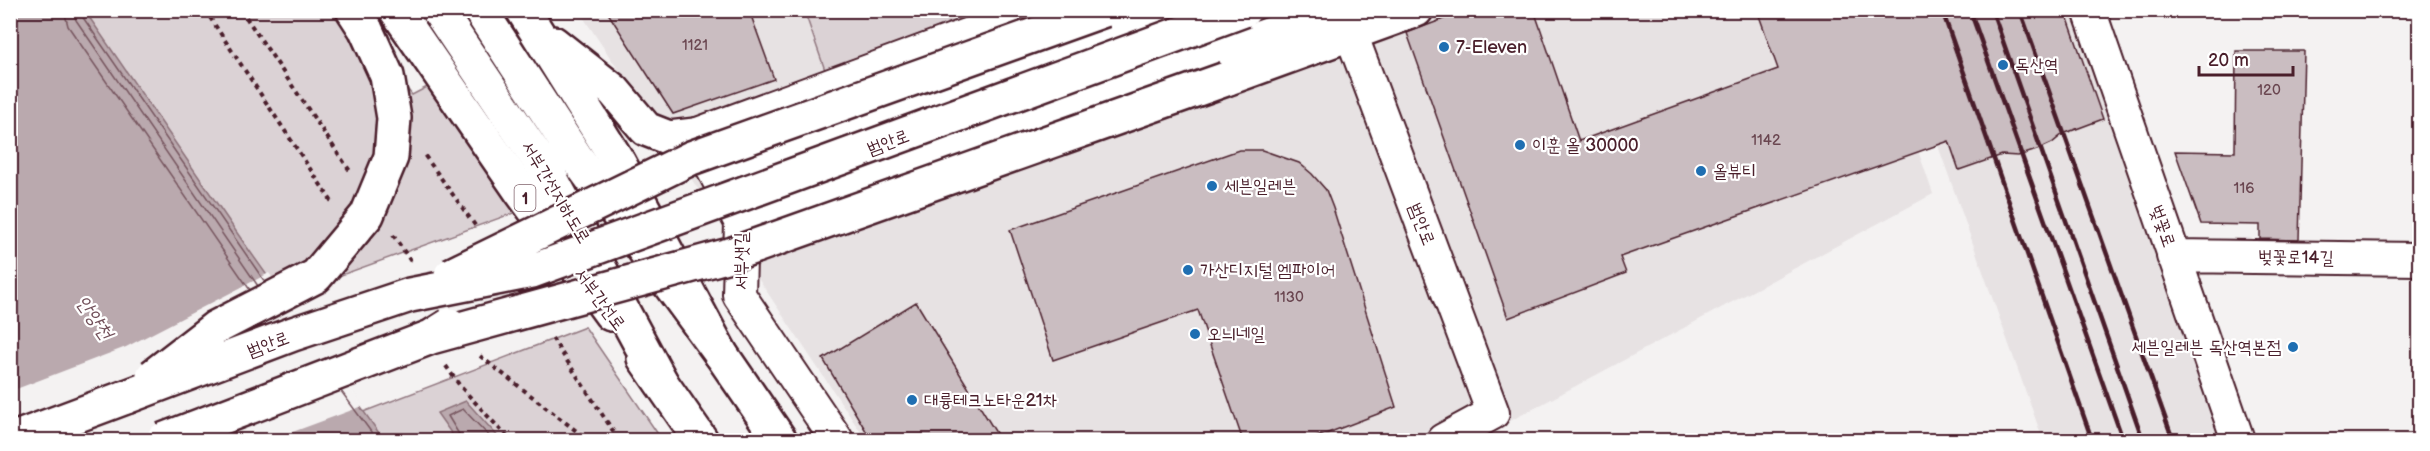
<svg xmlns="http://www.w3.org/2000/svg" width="2430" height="451" font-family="'Balsamiq Sans','Poor Story',sans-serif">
<rect width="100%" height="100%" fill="#f4f2f2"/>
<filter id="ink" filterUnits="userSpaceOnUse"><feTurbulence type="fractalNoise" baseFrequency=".0167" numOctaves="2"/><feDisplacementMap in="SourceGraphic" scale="12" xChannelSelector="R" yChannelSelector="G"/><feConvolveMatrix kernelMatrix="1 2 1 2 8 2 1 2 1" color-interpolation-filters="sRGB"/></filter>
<g filter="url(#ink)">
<path fill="#e7e2e3" d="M579,11H1870L1933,194L1475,440H866Z
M1890,11H2073L2220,440H2043Z"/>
<path fill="#dbd2d5" stroke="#927880" stroke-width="1.5" d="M804,10L992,11L825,70Z
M11,11H347L412,95L431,85L522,210L11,394Z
M585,327L662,440H290Z"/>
<path fill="#baa9ae" stroke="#8d727a" stroke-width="1.5" d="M10,11H85L244,243L384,440H11Z
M466,401L501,440H456L437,413Z"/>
<path fill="#f4f2f2" d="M269,273L363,406L271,440H11V391L126,347Z"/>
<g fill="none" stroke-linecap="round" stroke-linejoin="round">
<path stroke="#77565f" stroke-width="1.5" d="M64,10L68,26L250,290
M73,10L76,20L258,286
M81,10L82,16L265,282
M341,391L377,440
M461,440L460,436L448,416L463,409L493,440"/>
</g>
<path fill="#cabdc1" stroke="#4a1f2b" stroke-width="1.5" d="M606,10H749L774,79L673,114Z
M1467,10H1534L1579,141L1778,69L1757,10H2065L2103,119L2063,134L2052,143L2037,150L2018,156L2002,155L1959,170L1949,141L1620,257L1626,273L1508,318L1407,33Z
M2236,51H2304L2299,240L2260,239V225L2201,224L2175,151L2235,152Z
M1239,150H1262L1299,163L1312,174L1326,190L1333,208L1396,407L1307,441H1243L1198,310L1053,360L1010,230Z
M916,302L1001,441H872L823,359Z"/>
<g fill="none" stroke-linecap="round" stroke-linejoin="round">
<g stroke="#4a1f2b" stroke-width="36">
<path id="minor" d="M1342,10L1493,413L1443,440
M2089,10L2238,440
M711,166L753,155L1157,10
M741,223L1283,29L1324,10
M2173,256L2420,259
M837,440L739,295L741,223L695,135L1034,10"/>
</g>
<g stroke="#4a1f2b" stroke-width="38">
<path id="major" d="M353,10L366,30
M396,10L520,190L611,314
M523,10L619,163L721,354L780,440
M553,43L614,91L646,129L669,138L695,135
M1226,79L1416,10
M644,358L701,440
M11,440L126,397"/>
</g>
<g stroke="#4a1f2b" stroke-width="38">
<path id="highway" d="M438,10L552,180L661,382
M480,10L576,157L721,354"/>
</g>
<path stroke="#4a1f2b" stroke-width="4" stroke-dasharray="4.5 4.5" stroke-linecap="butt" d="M205,10L334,205
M241,10L350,171
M425,156L477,228
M393,235L412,263
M552,338L619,440
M480,356L588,440
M446,366L460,386L510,440"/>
<use href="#minor" stroke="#fff" stroke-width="32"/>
<use href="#major" stroke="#fff" stroke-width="33"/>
<use href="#highway" stroke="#fff" stroke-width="33"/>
<path stroke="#4a1f2b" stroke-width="4.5" d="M1942,10L2092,440
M1970,10L2123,440
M1992,10L2143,440
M2020,10L2173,440"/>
<g stroke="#4a1f2b" stroke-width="38" stroke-linecap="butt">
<path id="major-bridge" d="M451,275L691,158L1104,10
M431,337L733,254L1226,79
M153,376L215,328L316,276L367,215L391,157L394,118L387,76L366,30
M126,397L293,334L410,295L532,271L1244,10
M163,440L431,337L450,325"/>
</g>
<use href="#major-bridge" stroke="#fff" stroke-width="33"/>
</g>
</g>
<g fill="#1f6fb2" stroke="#fff" stroke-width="2">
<circle cx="1444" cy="47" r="6"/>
<circle cx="2003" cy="65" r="6"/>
<circle cx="1520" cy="145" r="6"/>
<circle cx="1701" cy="171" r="6"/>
<circle cx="1212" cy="186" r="6"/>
<circle cx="1188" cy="270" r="6"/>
<circle cx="1195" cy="334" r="6"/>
<circle cx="2293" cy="347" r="6"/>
<circle cx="912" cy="400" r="6"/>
</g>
<g text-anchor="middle" stroke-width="4.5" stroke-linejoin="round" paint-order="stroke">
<g font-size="15" fill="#6a4650">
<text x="695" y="50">1121</text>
<text x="2269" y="95">120</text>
<text x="1766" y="145">1142</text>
<text x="2244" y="193">116</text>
<text x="1289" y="302">1130</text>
</g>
<rect fill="#fff" stroke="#80626b" stroke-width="1.5" x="514.5" y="185" width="21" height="26" rx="4.5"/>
<g font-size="16" font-weight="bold" fill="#4a1f2b">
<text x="525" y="204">1</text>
</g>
<g font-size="18" fill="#4a1f2b" stroke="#fff" text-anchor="start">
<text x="1456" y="53">7-Eleven</text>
<text x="2015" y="71">독산역</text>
<text x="1532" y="151">이훈 올 30000</text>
<text x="1713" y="177">올뷰티</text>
<text x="1224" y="192">세븐일레븐</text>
<text x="1200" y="276">가산디지털 엠파이어</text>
<text x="1207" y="340">오늬네일</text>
<text x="2281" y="353" text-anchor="end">세븐일레븐 독산역본점</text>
<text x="924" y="406">대륭테크노타운21차</text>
</g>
<g font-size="18" fill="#4a1f2b" stroke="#fff">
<text transform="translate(888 142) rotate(-20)" y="6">범안로</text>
<text transform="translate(556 192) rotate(59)" y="6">서부간선지하도로</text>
<text transform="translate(1422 224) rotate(69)" y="6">범안로</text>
<text transform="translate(2163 226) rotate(71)" y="6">벚꽃로</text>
<text transform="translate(2296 257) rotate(1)" y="6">벚꽃로14길</text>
<text transform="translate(741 261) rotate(-90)" y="6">서부샛길</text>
<text transform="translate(600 299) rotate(53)" y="6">서부간선로</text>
<text transform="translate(268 344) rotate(-20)" y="6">범안로</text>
</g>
<g font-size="20" font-style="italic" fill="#714f59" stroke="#fff">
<text transform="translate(95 317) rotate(55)" y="7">안양천</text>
</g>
</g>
<rect width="2430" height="451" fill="none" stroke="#fff" stroke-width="36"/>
<rect x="18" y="18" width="2394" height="415" fill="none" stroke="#4a1f2b" stroke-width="2" filter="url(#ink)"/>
<path d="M2199 66v9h94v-9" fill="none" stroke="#4a1f2b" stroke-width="3"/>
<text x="2208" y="66" font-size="18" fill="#4a1f2b" stroke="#ffffff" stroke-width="4.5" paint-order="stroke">20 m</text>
</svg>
